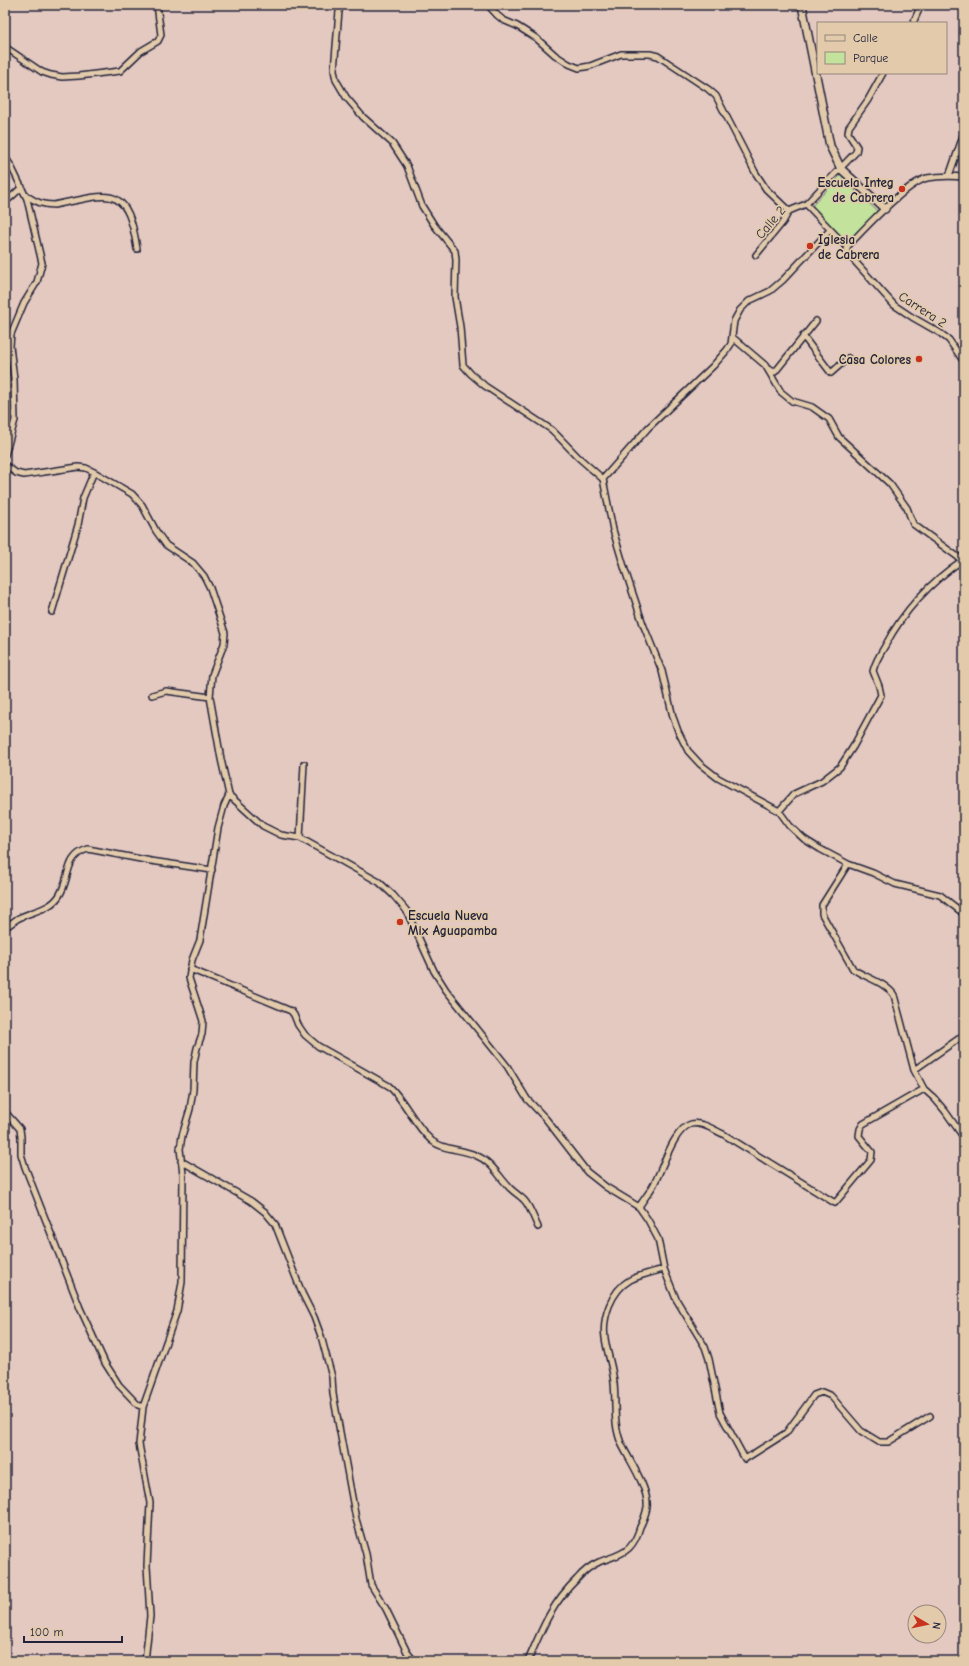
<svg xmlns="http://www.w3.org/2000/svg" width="969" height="1666" font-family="'Comic Neue',sans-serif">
<rect width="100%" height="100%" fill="#e4c9c1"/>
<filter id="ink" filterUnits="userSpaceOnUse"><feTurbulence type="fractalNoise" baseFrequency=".025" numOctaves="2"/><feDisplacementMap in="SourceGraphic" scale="8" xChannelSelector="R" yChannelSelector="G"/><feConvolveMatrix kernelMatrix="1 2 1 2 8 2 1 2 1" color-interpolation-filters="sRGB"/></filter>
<g filter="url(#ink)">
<path fill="#c3e39c" stroke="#72826c" d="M840,176L877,211L848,243L811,207Z"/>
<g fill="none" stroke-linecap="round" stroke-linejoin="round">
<g stroke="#22223b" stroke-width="8">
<path id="minor" d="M341,5L339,11L334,70L336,80L346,97L363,117L392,143L407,166L422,206L434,225L455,251L456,260L455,297L460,327L463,365L471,374L485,386L552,430L578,457L603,479L613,530L625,570L643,624L662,671L673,717L678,731L688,751L700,764L718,778L779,811L790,826L804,839L820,849L848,864L873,873L895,884L940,895L964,914
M488,5L497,15L503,20L517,26L536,38L555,55L569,64L579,68L590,66L621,54H650L658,56L708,89L716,96L755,172L766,189L789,211
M913,23L921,5
M5,47L42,72L51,75L62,77L79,76L120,71L141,51L158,41L161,35L157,5
M5,157L11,166L27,199L42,263L37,282L24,303L11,334L10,346L14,379L15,420L5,455
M949,176L964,133
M27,196C36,202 43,205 54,205C110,194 127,182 137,249
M5,200L9,199L22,187
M806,204L847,247V252L850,256L894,305L912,317L940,333L949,340L964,362
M847,247C863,230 906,183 927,178C939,176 952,176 964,177
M756,255L783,222L789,211L806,204L856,152L857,147L848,133L849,127L868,100L883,73
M803,336L831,373L848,358
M732,337L765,365L781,392L792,401L812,407L829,419L839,437L890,484L907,508L913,524L962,560
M768,369L775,372L816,321
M5,465L16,473L24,475L78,467L86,468L94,472L132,494L142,505L156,531L166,545L193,563L204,576L210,588L225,633L224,644L212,675L210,697L221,759L229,795L263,826L281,835L300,838L379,882L393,895L406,910L434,971L446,990L507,1066L527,1099L546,1119L587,1172L606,1187L639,1207L648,1220L658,1239L664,1269L676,1299L705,1347L709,1359L720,1413L745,1459L786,1433L814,1395L822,1392L831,1396L861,1431L879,1442H888L930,1416
M603,479L648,428L713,366L727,350L731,344L734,321L740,310L749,301L770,291L783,280L830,230
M52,612L78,525L83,498L94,472
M152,695L166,691L210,697
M779,811L794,794L822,781L840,767L853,747L881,695L879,686L873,671C875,662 880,654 885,646C904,610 930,582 964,559
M300,838L304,764
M848,864L822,905V914L853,969C866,978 885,982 894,995L914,1070L924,1089L934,1098L945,1111L964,1138
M5,928C9,925 13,922 17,919C31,911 50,910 59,896C71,878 64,856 88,849L151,861L212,870
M190,969L291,1011L294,1015L298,1025L305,1035L318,1046L389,1086C406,1102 414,1125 432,1141C443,1150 462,1149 475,1155C491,1161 497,1174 508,1186C512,1191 519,1195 524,1200C530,1206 534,1219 538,1227
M914,1070L964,1035
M5,1112L20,1129L21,1137V1154L25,1167L80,1308L105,1363L119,1385L138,1405L143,1407
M181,1161L251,1201L265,1212L275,1224L302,1293L314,1317L321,1336L332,1377L333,1394L356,1519L366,1554L371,1585L386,1609L407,1652L414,1661
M639,1207C643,1200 649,1193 653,1186C662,1171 673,1129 691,1124C701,1121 714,1130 723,1134L835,1203L871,1160L872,1152L859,1136L860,1129L863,1124L924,1089
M145,1661L150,1616L147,1566L150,1503L139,1444L143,1407L177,1311L182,1282L183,1174L180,1149L182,1136L190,1109L193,1090L194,1062L197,1048L202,1034L203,1021L189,978L192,960L200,940L218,828L224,806L229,795
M528,1661C542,1629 551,1604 577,1579C583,1572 590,1566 599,1562C608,1558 621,1556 629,1548C634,1543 638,1534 640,1527C643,1521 646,1514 647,1507C649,1488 629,1460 621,1443C613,1424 616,1403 614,1383C613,1368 607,1353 605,1338C602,1318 611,1291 630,1280C640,1275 653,1272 664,1269"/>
</g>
<g stroke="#22223b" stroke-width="10">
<path id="tertiary" d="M802,5L830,146L841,169L885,209"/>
</g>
<use href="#minor" stroke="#e2caab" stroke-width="5"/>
<use href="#tertiary" stroke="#e2caab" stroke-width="7"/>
</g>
</g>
<g fill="#c8321e" stroke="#e2caab" stroke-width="1.5">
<circle cx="902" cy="189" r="4"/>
<circle cx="810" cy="246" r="4"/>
<circle cx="919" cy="359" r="4"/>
<circle cx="400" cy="922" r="4"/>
</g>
<g text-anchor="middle" stroke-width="3.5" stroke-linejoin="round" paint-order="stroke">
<g font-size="13" font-weight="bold" fill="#22223b" stroke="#e2caab" text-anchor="end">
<text x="894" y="187">Escuela Integ<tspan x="894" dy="15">de Cabrera</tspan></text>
<text x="818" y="244" text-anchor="start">Iglesia<tspan x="818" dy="15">de Cabrera</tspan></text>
<text x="911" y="364">Casa Colores</text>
<text x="408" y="920" text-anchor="start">Escuela Nueva<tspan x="408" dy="15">Mix Aguapamba</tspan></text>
</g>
<g font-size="13" fill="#22223b" stroke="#e2caab">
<text transform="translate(770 222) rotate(-50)" y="5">Calle 2</text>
<text transform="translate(923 309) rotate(33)" y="5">Carrera 2</text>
</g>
</g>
<rect width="969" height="1666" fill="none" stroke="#e2caab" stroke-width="20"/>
<rect x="10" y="10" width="949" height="1646" fill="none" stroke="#22223b" stroke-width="1.5" filter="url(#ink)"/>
<rect x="817" y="22" width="130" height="52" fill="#e2caab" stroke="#95877e"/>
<rect x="825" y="35" width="20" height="6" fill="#e2caab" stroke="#95877e"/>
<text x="853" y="42" font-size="12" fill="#22223b">Calle</text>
<rect x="825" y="52" width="20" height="12" fill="#c3e39c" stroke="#95877e"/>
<text x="853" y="62" font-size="12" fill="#22223b">Parque</text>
<g transform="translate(927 1624) rotate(99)"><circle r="19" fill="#e2caab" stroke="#95877e"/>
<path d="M0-3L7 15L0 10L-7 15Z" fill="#c8321e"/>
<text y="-6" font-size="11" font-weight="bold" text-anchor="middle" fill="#22223b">N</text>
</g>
<path d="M24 1636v6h98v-6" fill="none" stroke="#22223b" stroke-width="2"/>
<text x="30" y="1636" font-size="12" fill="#22223b" stroke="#e2caab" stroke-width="3" paint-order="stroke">100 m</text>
</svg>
